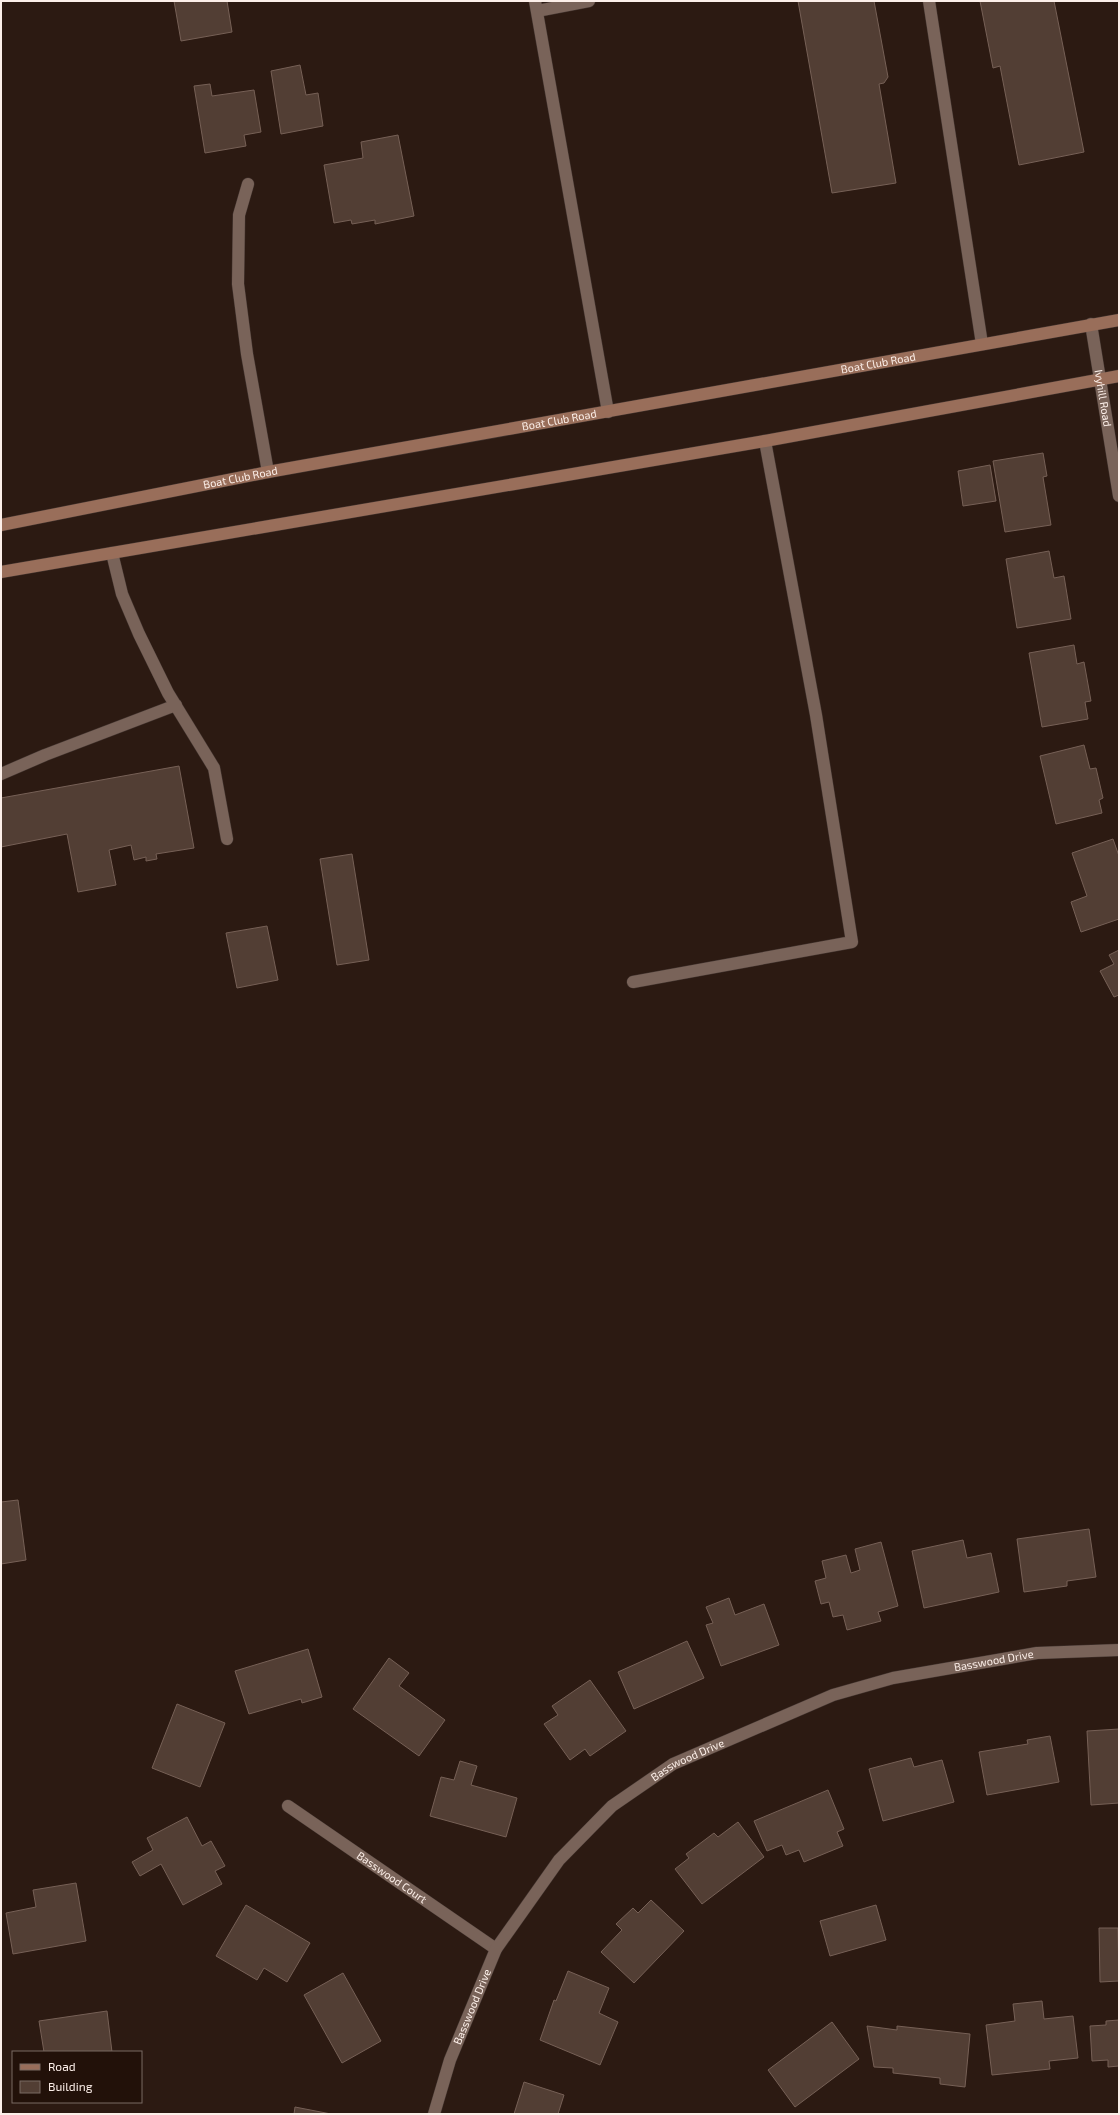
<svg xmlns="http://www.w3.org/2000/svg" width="1120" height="2115" font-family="'Exo 2',sans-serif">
<rect width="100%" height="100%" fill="#2c1a12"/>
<path fill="#523e34" stroke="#766056" d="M174,1H227L232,32L181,41Z
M798,1H874L888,77L884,83L879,84L896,183L832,193Z
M980,1H1054L1084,152L1019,165L1000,66L993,68Z
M300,65L306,95L318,93L323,126L281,134L271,71Z
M210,84L212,96L254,90L261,132L244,135L246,146L205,153L194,86Z
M398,135L414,216L375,224V220L352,224L351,220L334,223L324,165L363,158L361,142Z
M1043,453L1047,476L1043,477L1051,525L1005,532L993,461Z
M990,465L996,501L963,506L958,471Z
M1049,551L1054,578L1064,576L1071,619L1017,628L1006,559Z
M1074,645L1077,664L1084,662L1091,701L1085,702L1088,719L1042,727L1029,653Z
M1084,745L1090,769L1096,768L1103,798L1099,800L1102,813L1056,824L1040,756Z
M179,766L194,848L156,854L157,859L146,861V857L134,860L131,845L109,850L116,885L78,892L67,834L1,847V798Z
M1113,839L1119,856V919L1081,932L1071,902L1087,896L1072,853Z
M352,854L369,960L337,965L320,859Z
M267,926L278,980L237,988L226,933Z
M1119,950V995L1114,997L1100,971L1114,964L1109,955Z
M18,1500L26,1560L1,1564V1502Z
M1089,1529L1096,1577L1067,1581V1586L1024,1592L1017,1539Z
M963,1540L967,1558L991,1553L999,1592L924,1608L912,1551Z
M881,1542L898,1606L878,1612L881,1621L847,1630L843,1615L833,1617L829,1602L821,1604L815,1581L826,1578L822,1561L846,1555L851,1573L860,1570L855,1549Z
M729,1598L735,1615L764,1604L779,1645L721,1666L706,1625L713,1623L706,1607Z
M687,1641L704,1678L634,1709L618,1672Z
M308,1649L322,1697L302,1703L301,1699L249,1714L235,1671Z
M389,1658L409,1673L399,1686L445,1720L419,1756L353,1709Z
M590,1680L626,1731L590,1756L585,1749L570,1760L544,1724L558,1715L552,1706Z
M177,1704L225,1723L200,1787L152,1768Z
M1119,1729V1803L1091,1805L1087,1731Z
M1050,1736L1059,1782L987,1795L979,1752L1028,1744L1027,1740Z
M911,1758L914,1767L942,1760L954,1802L883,1821L869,1769Z
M460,1761L477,1766L471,1785L517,1798L506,1837L430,1816L441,1777L454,1780Z
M828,1790L844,1829L837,1832L843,1846L804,1862L799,1850L786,1855L782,1845L767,1851L754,1821Z
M187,1817L202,1846L211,1841L225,1866L215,1871L222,1884L183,1905L161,1864L140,1876L132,1862L153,1850L147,1838Z
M738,1822L764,1857L702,1904L675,1869L689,1858L686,1854L714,1833L718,1837Z
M76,1883L86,1941L13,1954L6,1913L36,1907L33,1890Z
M651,1900L684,1931L634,1983L601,1952L622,1930L616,1924L633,1908L638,1913Z
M246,1905L310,1943L287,1982L264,1968L257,1980L216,1956Z
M876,1905L886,1940L830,1956L820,1921Z
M1099,1928H1118L1119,1981L1100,1982Z
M568,1971L609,1988L599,2013L618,2022L600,2065L540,2040L554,2000L556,2001Z
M343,1973L381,2041L342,2063L304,1995Z
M1042,2001L1044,2019L1073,2016L1078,2058L1049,2061L1050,2069L992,2075L986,2025L1015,2021L1013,2004Z
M107,2011L112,2052H44L39,2021Z
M1119,2020V2066L1108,2067V2060L1092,2061L1090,2026L1106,2025V2021Z
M832,2022L859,2059L795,2107L768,2070Z
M867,2026L897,2030V2026L970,2034L965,2087L940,2084V2078L893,2073V2068L874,2067Z
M524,2082L564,2095L558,2114H514Z
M295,2107L331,2114H294Z"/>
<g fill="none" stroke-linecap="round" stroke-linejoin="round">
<g stroke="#42342f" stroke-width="13">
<path id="service" d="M535,1L608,412
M929,1L982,344
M537,11L589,1
M248,184L239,215L238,284L247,354L268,472
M112,553L122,594L139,634L168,693L214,768L227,839
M1,774L45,755L176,705
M633,982L852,942L816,715L765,441"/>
</g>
<g stroke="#42342f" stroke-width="13">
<g id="minor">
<path id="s1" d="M1091,324L1119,496"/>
<path id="s2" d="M288,1806L496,1949"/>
<path id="s3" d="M434,2114L450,2060L496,1949L559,1860L612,1806L673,1764L833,1695L893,1678L1037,1653L1119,1650"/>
</g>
</g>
<g stroke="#42342f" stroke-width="13">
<g id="secondary">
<path id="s4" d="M1,525L268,472L1119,320"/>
<path d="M1,572L765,441L1119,376"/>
</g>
</g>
<use href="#service" stroke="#796359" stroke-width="12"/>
<use href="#minor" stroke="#796359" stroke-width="12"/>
<use href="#secondary" stroke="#996e5a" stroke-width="12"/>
</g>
<g text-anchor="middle" stroke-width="4" stroke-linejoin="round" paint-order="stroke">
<g font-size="11" fill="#fcefe9" stroke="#221109">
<text dy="4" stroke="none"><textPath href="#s4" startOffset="892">Boat Club Road</textPath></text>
<text dy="4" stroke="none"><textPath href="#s1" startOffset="75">Ivyhill Road</textPath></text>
<text dy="4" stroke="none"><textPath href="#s4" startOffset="568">Boat Club Road</textPath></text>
<text dy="4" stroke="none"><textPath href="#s4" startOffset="244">Boat Club Road</textPath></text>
<text dy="4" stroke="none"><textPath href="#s3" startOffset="774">Basswood Drive</textPath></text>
<text dy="4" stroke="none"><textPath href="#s3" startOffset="450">Basswood Drive</textPath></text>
<text dy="4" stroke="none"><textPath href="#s2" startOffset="126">Basswood Court</textPath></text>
<text dy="4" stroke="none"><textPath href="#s3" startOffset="114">Basswood Drive</textPath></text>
</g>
</g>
<rect width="1120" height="2115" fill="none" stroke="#fcefe9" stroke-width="4"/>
<rect x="12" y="2051" width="130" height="52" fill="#221109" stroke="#796a63"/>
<rect x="20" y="2064" width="20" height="6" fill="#996e5a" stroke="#796a63"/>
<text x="48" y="2071" font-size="12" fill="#fcefe9">Road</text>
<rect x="20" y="2081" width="20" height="12" fill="#523e34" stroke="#796a63"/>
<text x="48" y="2091" font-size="12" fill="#fcefe9">Building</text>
</svg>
